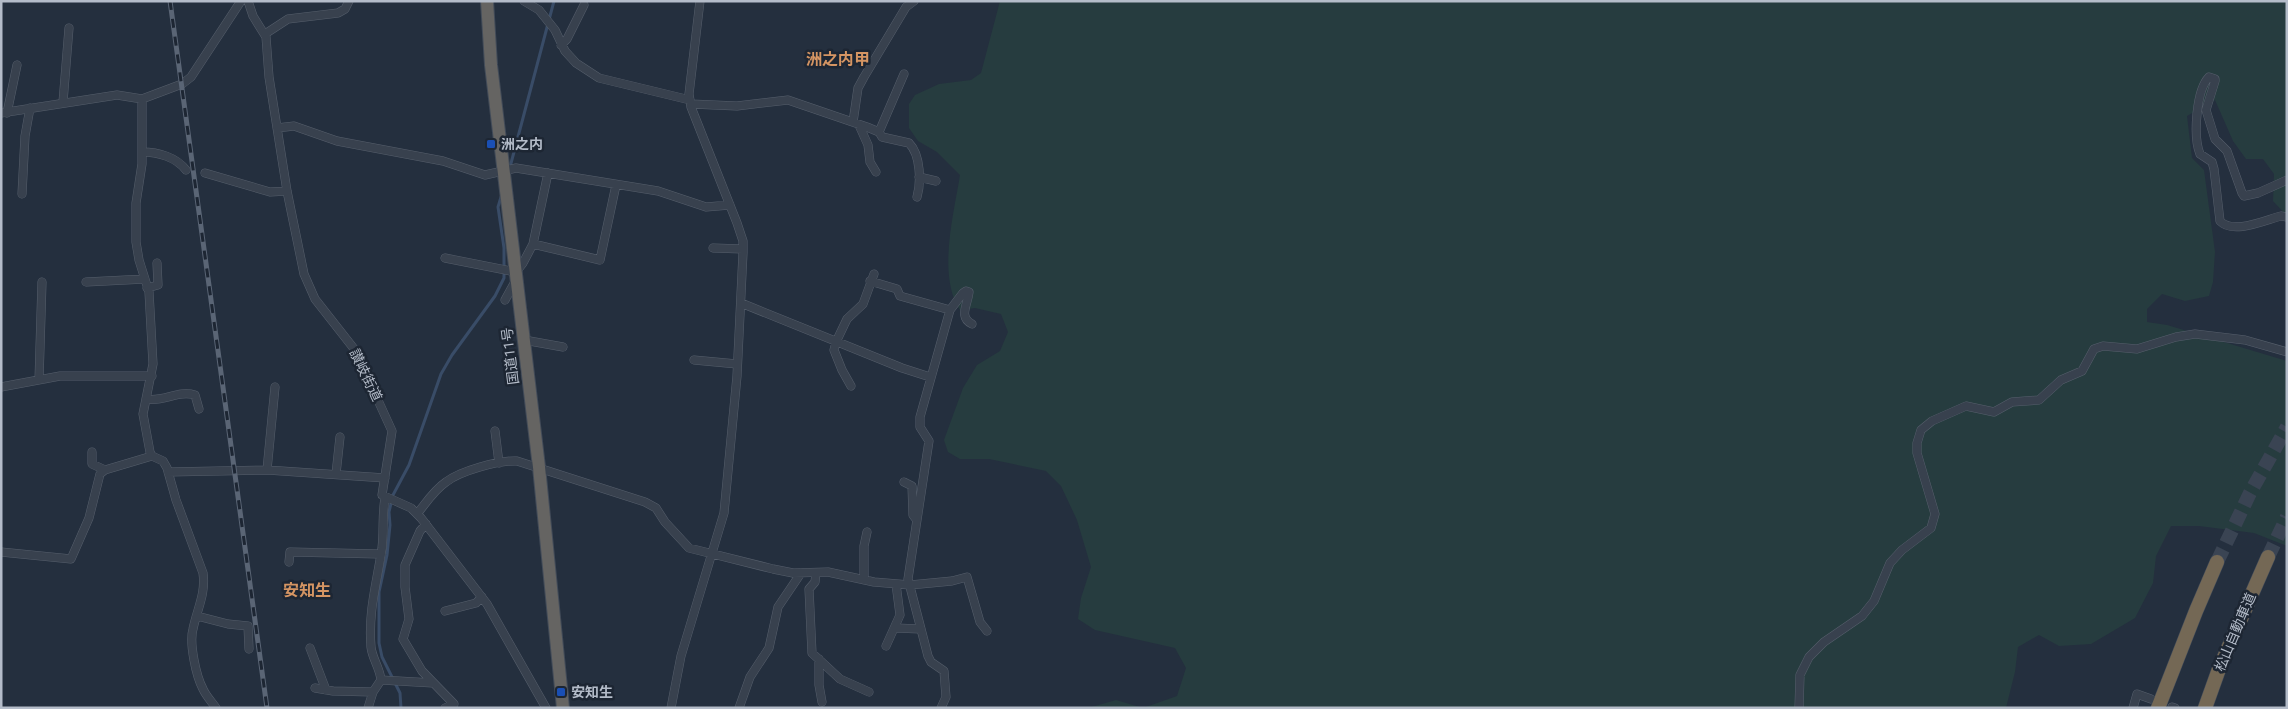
<svg xmlns="http://www.w3.org/2000/svg" width="2288" height="709" font-family="Roboto,'Noto Sans JP',sans-serif">
<rect width="100%" height="100%" fill="#242f3e"/>
<path fill="#263c3f" d="M1000,1H2287V216L2273,201L2274,174L2263,159H2246L2233,141L2215,100L2187,116L2192,158L2204,170L2215,252L2213,282L2209,296L2185,301L2162,294L2147,309V322L2167,325L2287,361V546L2254,533L2199,526H2171L2156,556L2153,583L2135,618L2091,644L2059,646L2039,635L2018,647L2015,672L2006,708H1088L1116,700L1143,708L1177,696L1186,668L1175,648L1095,630L1078,619L1081,598L1091,567L1077,520L1061,486L1046,471L989,459H960L948,452L944,440L963,388L977,365L1000,351L1008,332L1001,314L975,308L960,310C937,276 954,213 960,175L937,152L918,141L909,128V104L915,95L939,84L971,80L981,73Z"/>
<g fill="none" stroke-linecap="round" stroke-linejoin="round">
<path stroke="#394c67" stroke-width="3" d="M510,167L554,1
M401,708L400,693L382,657L379,643V592L387,555L390,525L389,512L393,495L409,465L441,374L452,355L495,296L504,278V248L498,207L501,197"/>
<path stroke="#3a4453" stroke-width="14" stroke-dasharray="14 7" stroke-linecap="butt" d="M2268,557L2287,517
M2217,562L2250,493L2287,427"/>
<g stroke="#565f6c" stroke-width="9">
<path id="minor" d="M248,1L253,16L266,37L269,77L287,191L304,274L315,299L355,350L392,431L382,495L411,508L421,518L487,604L546,708
M524,1L539,10L555,30L565,51L576,63L599,78L690,100
M265,34L288,19L338,13L345,9L349,1
M561,45L567,39L584,5
M142,99V164L136,203V242L139,260L149,292L153,364L143,414L150,452L152,456L163,461L167,468L176,500L203,573C206,594 197,609 193,629C189,643 196,676 203,689C206,696 212,702 216,708
M63,102L69,28
M691,104L737,106L788,100L867,127L879,132L882,137L909,143C921,155 921,183 917,197
M1,113L117,95L142,99L182,84L191,77L241,1
M7,113L17,65
M853,122L858,88L864,77L906,7L914,1
M859,125L868,145L870,162L876,172
M277,128L294,126L337,141L443,161L485,175L516,168L658,191L706,207L730,205
M879,132L904,74
M142,152C158,152 176,157 186,170
M205,173L270,192L287,191
M919,177L936,181
M2287,180L2258,193L2244,196L2242,193L2227,151L2215,139L2206,110L2215,81V79L2209,77C2196,90 2193,137 2200,154L2212,162L2214,169L2220,221C2233,235 2265,220 2281,216L2287,217
M22,194L25,136L30,108
M533,244L600,260L616,185
M713,248L743,249
M445,258L516,272L523,263L533,244L548,173
M870,281L897,289L900,296L950,310L963,293L966,291L969,292C968,304 958,317 972,324
M86,282L145,279
M147,288L158,285L157,263
M505,300L516,280
M741,303L902,368L930,377
M524,340L563,347
M694,360L737,364
M39,380L42,282
M851,386L842,370L834,350L836,342L847,319L863,304L874,274
M1,387L60,376H152
M147,399C164,402 178,390 195,395L199,409
M495,431L499,463
M92,452V464L105,470
M267,470L275,387
M168,472L267,470L385,478
M336,474L340,437
M904,482L912,486L913,515L916,519
M417,514C426,503 434,490 446,482C460,471 499,460 517,461L645,502L656,508L665,522L689,548L773,569L793,573L828,572L874,582L910,585L952,581L967,577L980,622L987,631
M426,524L420,531L405,565V587L409,619L403,639L422,671L454,704L445,708
M1,552L71,559L89,518L100,474L105,470L152,456
M289,562L290,552L380,554
M816,573L815,582L809,589L812,653L840,679L869,692
M864,580V546L867,532
M445,611L476,603L482,597
M197,616L228,624L248,626L249,649
M895,628L921,629
M886,646L900,615L896,584
M310,648L326,690
M819,659V685L822,702
M381,680L433,683
M315,688L333,691L373,692
M2172,707L2175,708
M368,708L373,692L381,680C380,668 372,658 371,647C368,611 377,582 382,548C384,531 382,515 385,498
M671,708L681,656L724,513L737,376L743,253V241L737,223L691,107L689,94L700,1
M739,708L750,677L769,648L778,607L801,573
M941,708L946,697L944,671L931,662L928,656L908,579L929,441L920,427V417L950,310
M1799,708L1800,675L1809,657L1824,642L1862,616L1874,601L1890,563L1902,550L1931,528L1935,514L1917,453V443L1921,430L1932,421L1966,406L1994,412L2012,402L2039,400L2061,380L2082,371L2094,349L2103,346L2137,349L2176,337L2195,334L2245,340L2287,352
M2133,708L2137,694L2151,699"/>
</g>
<g stroke="#434c59" stroke-width="14">
<path id="trunk" d="M487,1L491,65L539,467L563,708"/>
</g>
<g stroke="#434c59" stroke-width="15">
<path id="motorway" d="M2158,708L2196,611L2217,562
M2205,708L2219,669L2268,557"/>
</g>
<use href="#minor" stroke="#38414e" stroke-width="8"/>
<use href="#trunk" stroke="#656462" stroke-width="12"/>
<use href="#motorway" stroke="#746855" stroke-width="14"/>
<g stroke="#5a6575" stroke-width="5">
<path id="rail" d="M170,1L267,708"/>
</g>
<use href="#rail" stroke="#1d2633" stroke-width="3" stroke-dasharray="9" stroke-linecap="butt"/>
</g>
<g fill="#1a4fb4" stroke="#1d2633" stroke-width="2">
<rect x="486" y="139" width="10" height="10" rx="2.5"/>
<rect x="556" y="687" width="10" height="10" rx="2.5"/>
</g>
<g text-anchor="middle" stroke-width="5" stroke-linejoin="round" paint-order="stroke">
<g font-size="14" font-weight="bold" fill="#b4bcc9" stroke="#1d2633" text-anchor="start">
<text x="501" y="149">洲之内</text>
<text x="571" y="697">安知生</text>
</g>
<g font-size="14" fill="#b4bcc9" stroke="#1d2633">
<text transform="translate(510 356) rotate(-97)" y="5">国道11号</text>
<text transform="translate(366 375) rotate(64)" y="5">讃岐街道</text>
<text transform="translate(2235 632) rotate(-67)" y="5">松山自動車道</text>
</g>
<g font-size="16" font-weight="bold" fill="#d59563" stroke="#1d2633">
<text x="838" y="65">洲之内甲</text>
<text x="307" y="596">安知生</text>
</g>
</g>
<rect width="2288" height="709" fill="none" stroke="#b4bcc9" stroke-width="5"/>
</svg>
